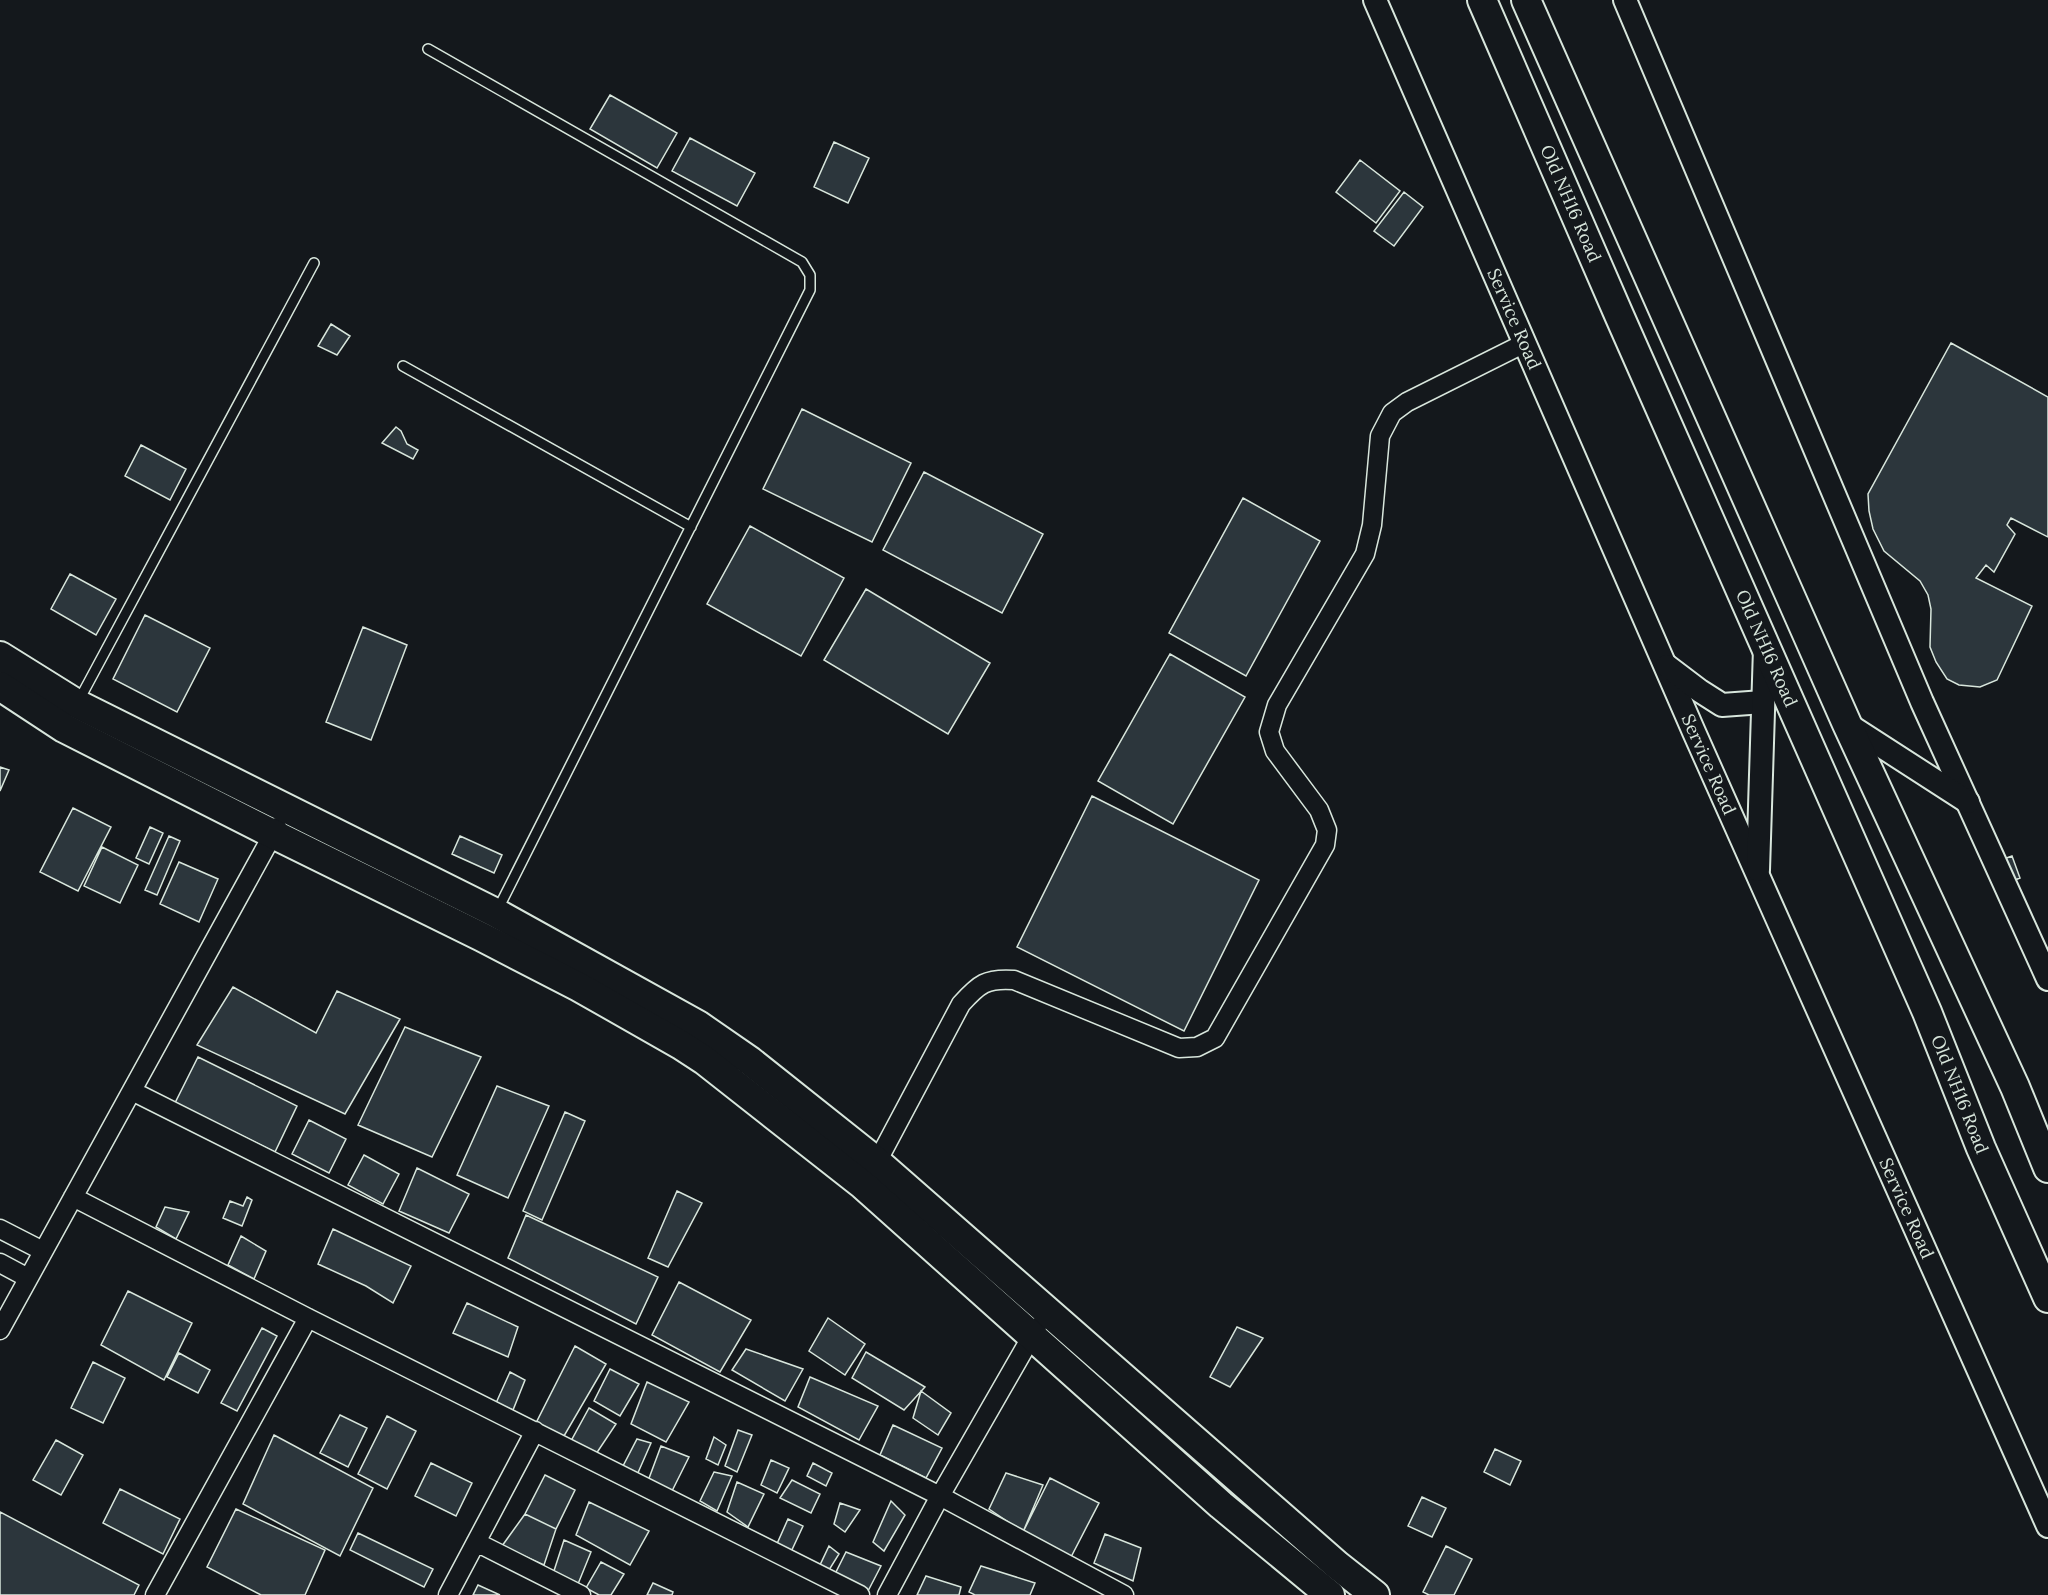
<svg xmlns="http://www.w3.org/2000/svg" width="2048" height="1595" font-family="Lora,serif">
<rect width="100%" height="100%" fill="#14181c"/>
<path fill="#2c363c" stroke="#d8e6dc" stroke-width="1.5" d="M610,95L677,133L657,168L590,129Z
M690,138L755,173L737,206L672,171Z
M834,142L869,158L848,203L814,187Z
M1360,160L1400,191L1376,223L1336,192Z
M1404,192L1423,207L1394,246L1374,231Z
M331,324L350,336L337,355L318,346Z
M1951,343L2048,397V537L2011,518L2007,525L2015,534L1994,572L1986,565L1976,578L2032,606L1997,680L1980,687L1959,685L1947,679L1936,662L1930,647L1931,609L1928,595L1920,581L1884,551L1873,529L1869,511L1868,494Z
M802,409L911,463L872,542L763,489Z
M396,427L401,431L407,444L418,450L413,459L382,443Z
M141,445L186,469L170,500L125,476Z
M924,472L1043,534L1002,613L883,550Z
M1243,498L1320,541L1246,676L1169,633Z
M750,526L844,578L801,656L707,604Z
M70,574L116,599L96,635L51,609Z
M866,589L990,663L948,734L824,660Z
M145,615L210,648L177,712L113,679Z
M363,627L407,645L371,740L326,722Z
M1170,654L1245,697L1173,824L1098,781Z
M0,767L9,770L0,791Z
M1092,796L1259,880L1184,1031L1017,947Z
M73,808L111,827L78,891L40,872Z
M150,827L163,833L149,864L136,858Z
M169,836L180,841L157,895L145,890Z
M460,836L502,855L494,873L452,854Z
M102,847L138,865L120,903L84,886Z
M2012,856L2020,878L2010,882L2001,860Z
M179,862L218,879L199,922L160,904Z
M233,987L316,1033L337,991L400,1019L345,1114L197,1045Z
M405,1027L481,1057L432,1157L358,1125Z
M198,1057L297,1106L275,1152L175,1103Z
M497,1086L549,1106L508,1198L457,1175Z
M565,1112L585,1121L542,1220L523,1211Z
M309,1120L346,1139L329,1173L292,1154Z
M364,1155L399,1174L383,1204L348,1185Z
M417,1168L469,1194L449,1233L399,1211Z
M677,1191L702,1203L668,1267L648,1258Z
M247,1197L252,1200L242,1226L223,1218L230,1201L243,1206Z
M165,1207L189,1212L176,1239L156,1227Z
M526,1215L658,1277L636,1324L508,1258Z
M333,1229L411,1266L393,1303L366,1286L318,1264Z
M241,1236L266,1251L254,1279L228,1265Z
M679,1282L751,1320L720,1372L652,1335Z
M128,1291L192,1323L164,1380L101,1345Z
M467,1303L518,1327L508,1357L453,1333Z
M828,1318L865,1344L845,1375L809,1351Z
M1237,1327L1263,1338L1230,1387L1210,1377Z
M262,1328L277,1336L237,1411L221,1403Z
M575,1346L606,1364L564,1436L536,1423Z
M746,1349L803,1369L785,1401L732,1370Z
M866,1352L925,1387L904,1410L852,1378Z
M179,1353L210,1370L198,1393L167,1377Z
M93,1362L125,1378L103,1423L71,1408Z
M610,1369L639,1384L620,1416L594,1401Z
M510,1372L525,1380L513,1410L496,1403Z
M810,1377L878,1406L859,1440L798,1407Z
M647,1382L689,1402L666,1442L631,1424Z
M921,1391L951,1413L938,1435L913,1418Z
M589,1408L616,1424L596,1454L571,1441Z
M340,1415L367,1428L348,1467L320,1453Z
M387,1416L416,1431L387,1489L358,1474Z
M893,1425L942,1448L926,1478L880,1455Z
M738,1430L752,1435L737,1472L725,1466Z
M274,1435L373,1488L340,1556L243,1504Z
M714,1437L726,1445L718,1465L706,1459Z
M637,1439L651,1443L637,1475L623,1466Z
M56,1440L83,1455L61,1495L33,1480Z
M661,1446L689,1457L671,1493L648,1481Z
M1495,1449L1521,1461L1510,1485L1484,1472Z
M771,1460L789,1468L777,1493L761,1485Z
M431,1463L472,1483L456,1516L415,1496Z
M813,1463L832,1473L826,1486L807,1476Z
M714,1472L732,1476L717,1511L700,1501Z
M1006,1473L1043,1485L1023,1532L989,1509Z
M545,1475L575,1490L556,1529L525,1514Z
M1050,1478L1099,1503L1071,1557L1023,1532Z
M792,1480L820,1494L811,1513L780,1498Z
M737,1482L764,1494L748,1527L727,1512Z
M120,1489L180,1519L163,1554L103,1523Z
M1422,1497L1446,1508L1432,1537L1408,1526Z
M891,1501L905,1515L884,1551L873,1542Z
M589,1502L649,1531L630,1565L576,1535Z
M840,1503L860,1510L845,1532L834,1524Z
M236,1509L325,1550L305,1595H261L207,1567Z
M0,1512L139,1585L134,1595H0Z
M525,1514L556,1529L544,1565L502,1546Z
M788,1519L803,1526L790,1554L776,1546Z
M358,1533L433,1569L424,1587L350,1550Z
M1105,1534L1141,1548L1133,1581L1094,1563Z
M564,1540L591,1552L578,1584L551,1580Z
M829,1546L839,1554L829,1570L820,1565Z
M1446,1546L1472,1559L1454,1595H1429L1423,1592Z
M846,1552L881,1566L867,1593L835,1574Z
M601,1562L624,1574L611,1595H599L586,1588Z
M981,1566L1035,1583L1030,1595H975L969,1592Z
M926,1576L961,1587L959,1595H917Z
M653,1583L673,1592L672,1595H647Z
M478,1585L500,1595H473Z"/>
<g fill="none" stroke-linecap="round" stroke-linejoin="round">
<g stroke="#d8e6dc" stroke-width="12">
<path id="service" d="M428,49L802,262L810,275V290L497,911
M403,366L691,527
M78,702L314,263"/>
</g>
<g stroke="#d8e6dc" stroke-width="21">
<path id="minor" d="M132,1091L940,1496L1124,1595
M877,1162L961,1004C979,984 986,978 1014,980L1179,1048L1197,1047L1215,1038L1325,845L1327,830L1319,810L1275,751L1269,732L1277,705L1365,554L1372,525L1380,436L1392,413L1407,402L1525,343
M73,1197L308,1318L860,1595
M0,1229L43,1251
M0,1263L28,1278
M0,1330L277,827
M476,1542L581,1595
M155,1595L308,1318
M448,1595L535,1431
M887,1595L940,1496L1037,1327"/>
</g>
<g stroke="#d8e6dc" stroke-width="26">
<g id="tertiary">
<path id="s1" d="M1375,0L1694,732L2048,1526"/>
<path d="M1625,0L1922,702L2048,979"/>
<path d="M1667,666L1700,691L1722,705L1763,702"/>
<path d="M1847,724L1968,802"/>
<path d="M1758,870L1765,648"/>
</g>
</g>
<g stroke="#d8e6dc" stroke-width="32">
<g id="primary">
<path id="s2" d="M1482,0L1619,315L1927,1012L1981,1148L2048,1298"/>
<path d="M1526,0L1847,724L2015,1087L2048,1168"/>
<path d="M0,656L77,704L496,913L698,1025L750,1061L877,1162L1337,1565L1375,1595"/>
<path d="M0,686L64,728L273,834L482,937L579,987L681,1045L704,1060L863,1185L1221,1505L1330,1595"/>
</g>
</g>
<use href="#service" stroke="#14181c" stroke-width="9"/>
<use href="#minor" stroke="#14181c" stroke-width="18"/>
<use href="#tertiary" stroke="#14181c" stroke-width="22"/>
<use href="#primary" stroke="#14181c" stroke-width="28"/>
</g>
<g text-anchor="middle" stroke-width="4.5" stroke-linejoin="round" paint-order="stroke">
<g font-size="18" fill="#d8e6dc" stroke="#14181c">
<text dy="6" stroke="none"><textPath href="#s2" startOffset="222">Old NH16 Road</textPath></text>
<text dy="6" stroke="none"><textPath href="#s1" startOffset="348">Service Road</textPath></text>
<text dy="6" stroke="none"><textPath href="#s2" startOffset="708">Old NH16 Road</textPath></text>
<text dy="6" stroke="none"><textPath href="#s1" startOffset="834">Service Road</textPath></text>
<text dy="6" stroke="none"><textPath href="#s2" startOffset="1194">Old NH16 Road</textPath></text>
<text dy="6" stroke="none"><textPath href="#s1" startOffset="1320">Service Road</textPath></text>
</g>
</g>
</svg>
